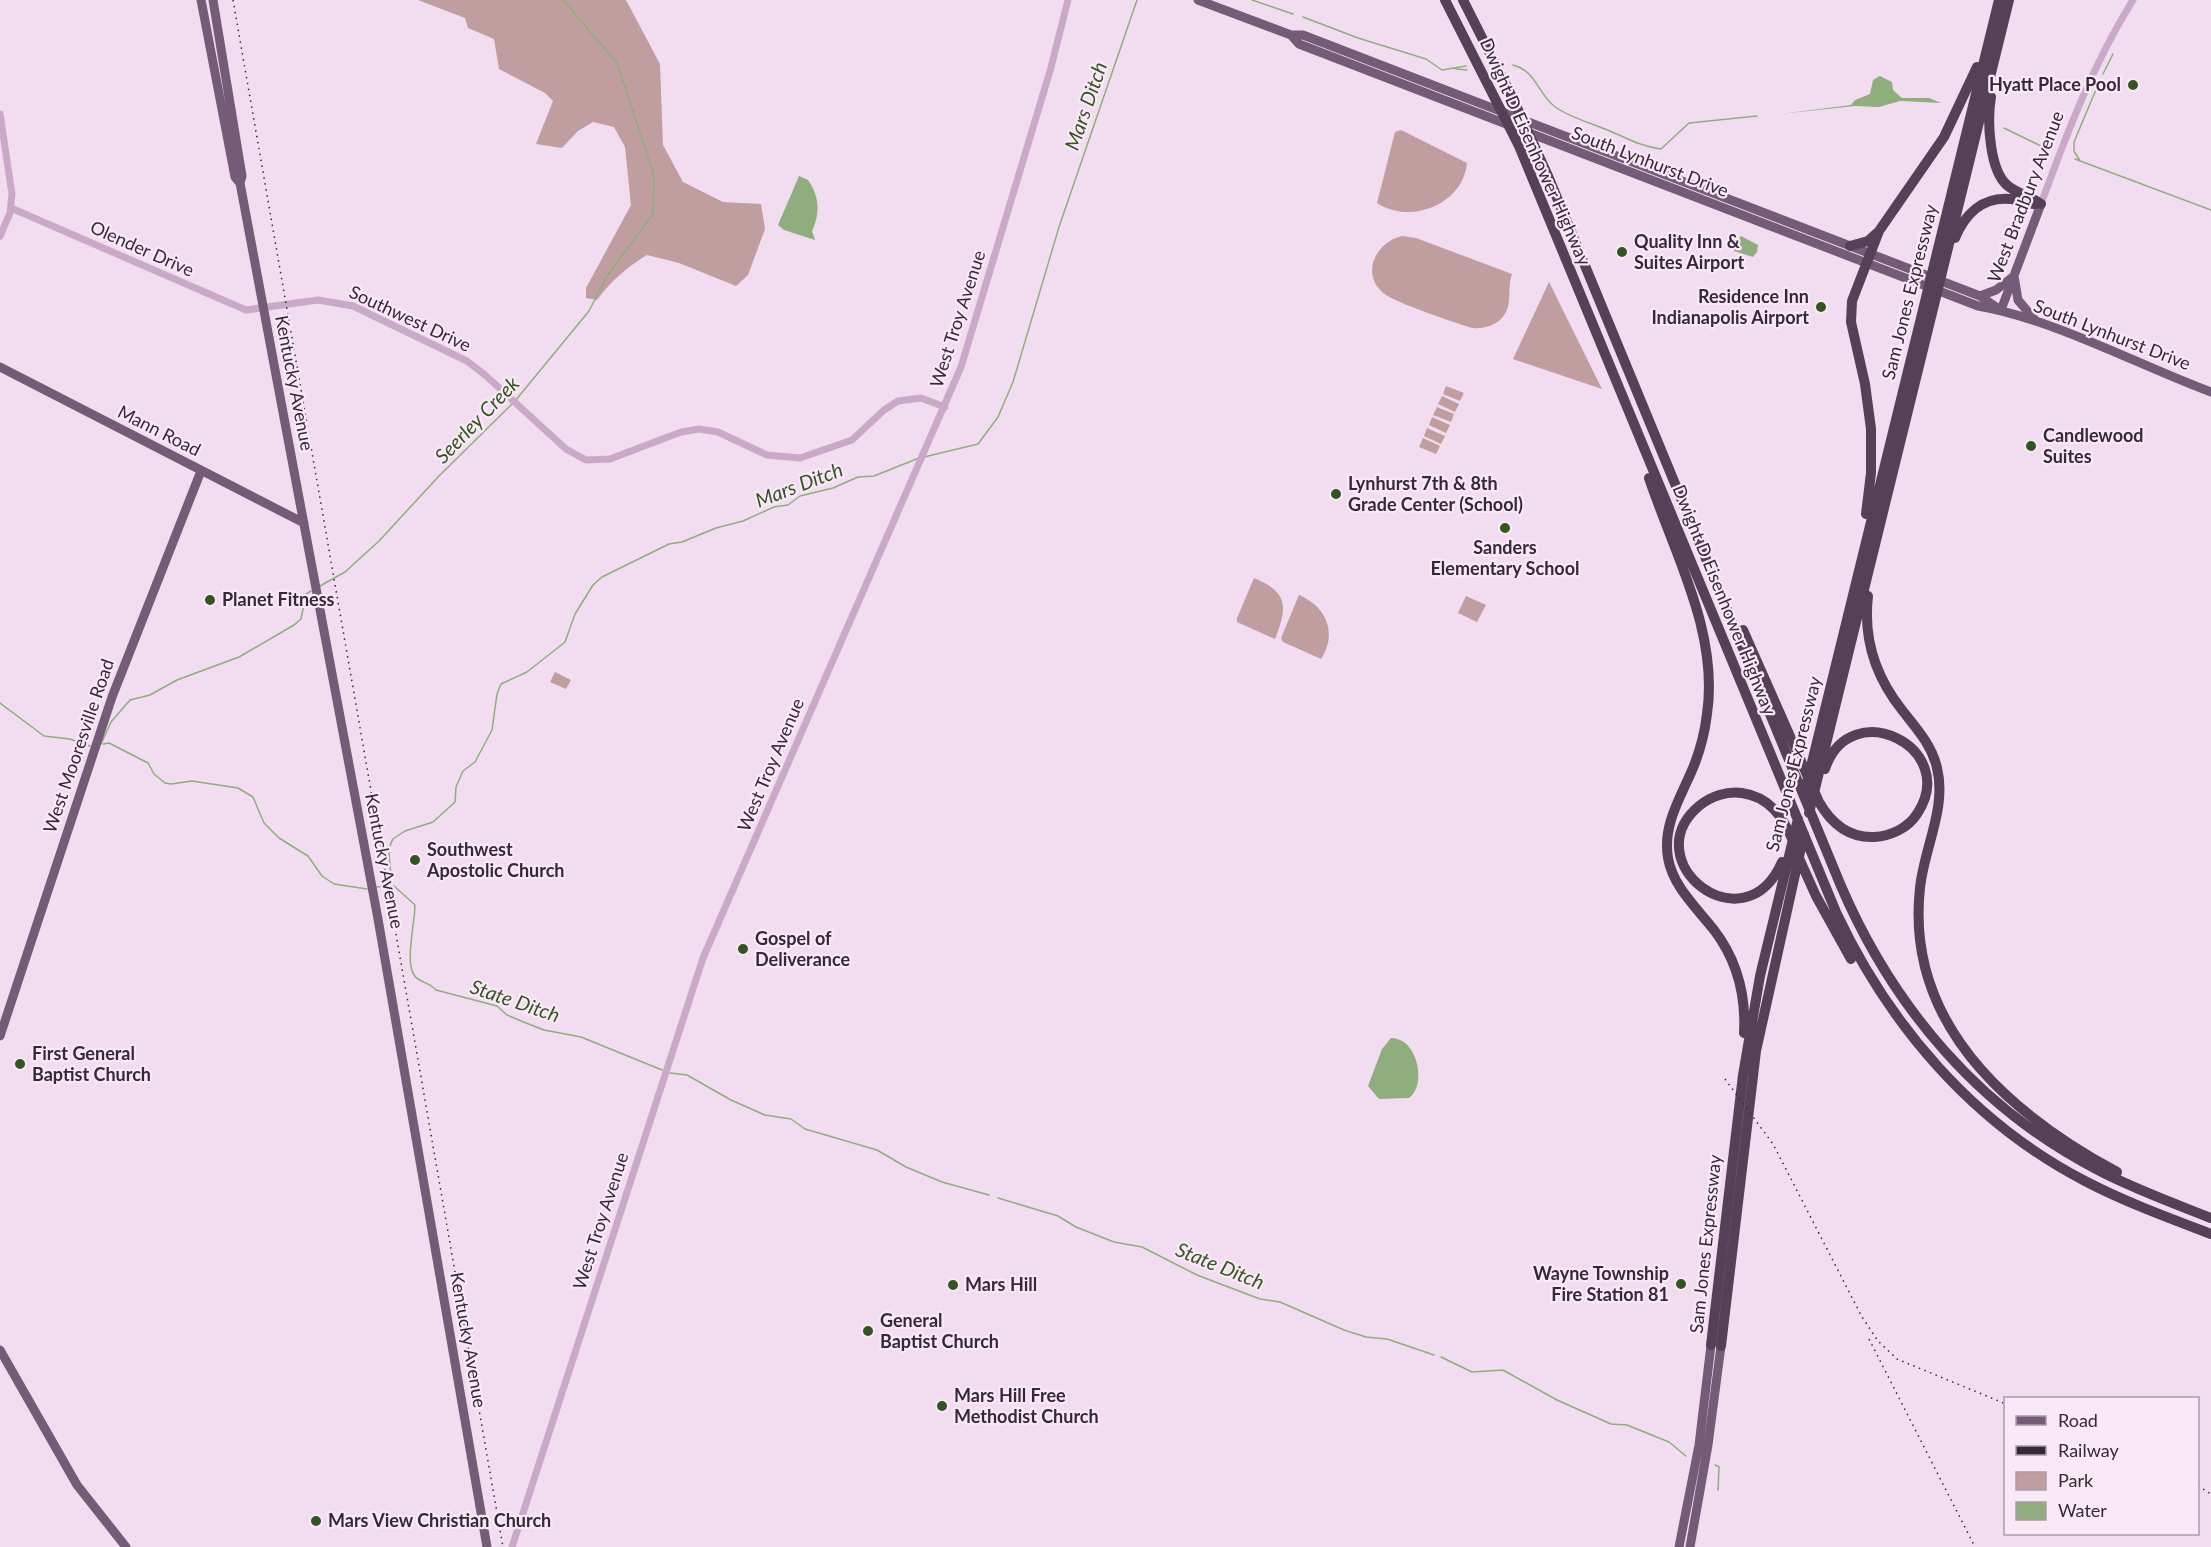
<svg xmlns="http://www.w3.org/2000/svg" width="2211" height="1547" font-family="Lato,sans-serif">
<rect width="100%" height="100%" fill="#f1ddef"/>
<path fill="#c09ea0" d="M418,0H626L660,64L663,145L683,182L723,202L761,204L765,229L748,275L736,286L679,263L647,255C627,267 611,281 597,300L586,298V288L631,205L625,147L614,127L593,122L578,131L562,148L536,144L553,101L545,93L499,69L494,39L468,28L465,18Z
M1401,130L1467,163C1463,205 1410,225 1377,203L1395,132Z
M1402,236L1416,238L1512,274C1506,290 1515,307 1499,321C1492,326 1482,329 1473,328C1460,325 1395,302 1386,295C1359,276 1375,242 1402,236Z
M1549,282L1602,389L1513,359Z
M1446,386L1464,393L1460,401L1443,394Z
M1442,396L1459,404L1455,412L1438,404Z
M1437,407L1454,414L1451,422L1433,415Z
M1432,417L1450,425L1446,433L1429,425Z
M1427,428L1445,436L1441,444L1424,436Z
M1423,438L1440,446L1436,454L1419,447Z
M1254,578C1288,592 1288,607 1275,639L1237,622V618Z
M1299,595C1326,606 1338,633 1321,659L1283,642L1281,638Z
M1466,596L1486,605L1477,622L1458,613Z
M555,672L571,680L566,689L550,682Z"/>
<path fill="#8fad7d" d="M1880,76L1892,82L1893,90L1902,98H1929L1941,103L1900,101L1879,107L1855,106L1780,114L1851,105L1855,100L1870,94L1873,80Z
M799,176L808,180C820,197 820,214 812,231L815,240L784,230L778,225Z
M1741,236L1758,245L1757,252L1753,257L1734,251V244Z
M1391,1038C1418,1038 1427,1085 1409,1098L1379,1099L1368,1086L1382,1049Z"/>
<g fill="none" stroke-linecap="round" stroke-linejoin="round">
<path stroke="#8fad7d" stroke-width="1.5" d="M1252,0L1293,14
M1303,17L1358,38L1426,59L1442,70L1466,66
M1513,65C1536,71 1537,92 1554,106C1568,117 1588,122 1605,129C1625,137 1639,146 1661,149L1689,123L1757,116
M1456,69L1467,70
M2103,74L2113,54
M2004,128L2045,148
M2075,159L2211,210
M2080,161L2074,151V142L2098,85
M515,401L589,311L607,276L653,214L654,176L617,63L563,0
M924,457L978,444L998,417L1013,382L1059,227L1137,0
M320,586L345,572L379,541L439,476L512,404
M0,703L44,736L70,739L90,746
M101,744L111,722L130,700L150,695L177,680L239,657L294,625L301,619L306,594L311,591
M103,744L109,743L148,763L154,774L165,783L171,784L192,781L238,788L253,797L264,823L279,838L308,856L322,876L334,884L367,889
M390,886C394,870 384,854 393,839L405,831L433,822L455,802L456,787L463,771L475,762L492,730L497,694L501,684L527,672L565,642L575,614L593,585L602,577L669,544L682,542L716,528L743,521L774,507L788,505L800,496L833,488L858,477L874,476L919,458
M375,887L394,886L415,905C415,922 405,962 414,975C419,983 430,982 436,990L497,1006L507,1015L526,1023L544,1030L581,1037L662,1070
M670,1073L687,1075L731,1100L765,1115L791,1119L805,1129L877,1150L906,1167L942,1182L989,1195
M998,1198L1058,1216L1076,1227L1114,1242L1142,1247L1197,1275L1260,1299L1280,1302L1344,1330L1366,1337L1387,1339L1434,1355
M1441,1357L1472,1372L1503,1370L1557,1400L1611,1424L1627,1425L1669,1442L1686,1456
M1715,1465L1719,1467L1718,1490"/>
<path stroke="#c9a9c7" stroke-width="7" d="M0,114L12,194L10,213L0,236
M2041,204C2067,133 2093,64 2133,0
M11,208L246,310L318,300L353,306L467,361L485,375L566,449L586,460L610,459L681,432L699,429L718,432L767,455L800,458L852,440L884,410L898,401L921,398L945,407
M512,1547L703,958L961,367L1050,71L1068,0"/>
<path stroke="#755b78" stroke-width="9" d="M201,0L235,177L240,183
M213,0L242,176L240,183L378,919L487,1547
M1198,0L1291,35H1303L1980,296L1996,307
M1291,35L1299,44L1978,306C2054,319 2138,365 2211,392
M1980,296L1996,290L2014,276L2018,300L2035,320
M2001,310L2041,204
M0,367L304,523
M0,1036L112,697L201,471
M0,1350L77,1485L126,1547
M1679,1547L1699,1445L1711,1345
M1690,1547L1708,1445L1721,1346"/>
<path stroke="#554057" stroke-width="10" d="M1445,0L1519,146L1836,912C1889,1025 1973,1123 2085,1181C2125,1202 2169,1218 2211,1234
M1463,0L1514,101L1548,176L1841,886C1893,1007 1979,1109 2098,1170C2134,1189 2173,1203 2211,1218
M1991,97C1987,120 1989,171 2008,186C2018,194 2031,196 2041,204
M1955,238C1965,214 1983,196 2011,199C2019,200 2027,204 2035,204
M1850,246L1868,241L1877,233
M1649,478C1674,553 1719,632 1707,714C1705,731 1701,747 1695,763C1683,794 1662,823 1668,858C1673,887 1697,908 1714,930C1737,960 1746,996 1744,1033
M1866,514L1871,473V429L1865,384L1851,322L1852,301L1879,231L1944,137L1977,67
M1868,596C1863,639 1875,676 1902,710C1916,728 1932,745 1937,768C1947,808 1924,848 1920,888C1905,1024 2008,1113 2117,1172
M1743,630L1819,802C1831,823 1849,838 1874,837C1891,836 1908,828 1917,814C1961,748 1850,693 1825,769
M1804,795L1999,0
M1809,813L2009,0
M1798,856L1816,896L1851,959
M1782,862C1744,949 1634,861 1699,806C1711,796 1727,791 1742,793C1770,797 1783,817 1793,841
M1711,1345L1743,1075L1760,976L1798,819
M1721,1346L1756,1051L1804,834"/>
<path stroke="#352936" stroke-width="1.5" stroke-dasharray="1.5 4.5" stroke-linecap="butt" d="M233,0L503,1547
M1725,1079L1773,1144L1862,1317L1878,1341L1897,1359L2006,1404
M1869,1339L1975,1547
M2198,1486L2211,1494"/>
</g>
<g fill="#335620" stroke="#f9e9f7" stroke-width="2">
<circle cx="2133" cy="85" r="6"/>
<circle cx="1622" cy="252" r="6"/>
<circle cx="1821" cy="307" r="6"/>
<circle cx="2031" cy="446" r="6"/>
<circle cx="1336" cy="494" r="6"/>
<circle cx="1505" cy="528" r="6"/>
<circle cx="210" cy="600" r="6"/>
<circle cx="415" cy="860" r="6"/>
<circle cx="743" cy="949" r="6"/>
<circle cx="20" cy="1064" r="6"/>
<circle cx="1681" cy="1284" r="6"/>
<circle cx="953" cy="1285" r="6"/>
<circle cx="868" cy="1331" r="6"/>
<circle cx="942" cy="1406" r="6"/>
<circle cx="316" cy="1521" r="6"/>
</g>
<g text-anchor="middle" stroke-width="4.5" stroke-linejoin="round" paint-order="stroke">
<g font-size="18" font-weight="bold" fill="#352936" stroke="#f9e9f7" text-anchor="start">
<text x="2121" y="91" text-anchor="end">Hyatt Place Pool</text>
<text x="1634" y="248">Quality Inn &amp;<tspan x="1634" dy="21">Suites Airport</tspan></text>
<text x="1809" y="303" text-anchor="end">Residence Inn<tspan x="1809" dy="21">Indianapolis Airport</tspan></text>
<text x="2043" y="442">Candlewood<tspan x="2043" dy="21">Suites</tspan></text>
<text x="1348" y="490">Lynhurst 7th &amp; 8th<tspan x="1348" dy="21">Grade Center (School)</tspan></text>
<text x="1505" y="554" text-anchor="middle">Sanders<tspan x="1505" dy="21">Elementary School</tspan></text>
<text x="222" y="606">Planet Fitness</text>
<text x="427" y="856">Southwest<tspan x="427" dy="21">Apostolic Church</tspan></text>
<text x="755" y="945">Gospel of<tspan x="755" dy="21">Deliverance</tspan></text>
<text x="32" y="1060">First General<tspan x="32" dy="21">Baptist Church</tspan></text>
<text x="1669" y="1280" text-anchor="end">Wayne Township<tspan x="1669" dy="21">Fire Station 81</tspan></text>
<text x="965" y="1291">Mars Hill</text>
<text x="880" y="1327">General<tspan x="880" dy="21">Baptist Church</tspan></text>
<text x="954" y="1402">Mars Hill Free<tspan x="954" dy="21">Methodist Church</tspan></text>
<text x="328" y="1527">Mars View Christian Church</text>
</g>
<g font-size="18" fill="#352936" stroke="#f9e9f7">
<text transform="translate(1535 152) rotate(66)" y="6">Dwight D Eisenhower Highway</text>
<text transform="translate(1650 162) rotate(21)" y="6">South Lynhurst Drive</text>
<text transform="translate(2026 197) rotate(-69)" y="6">West Bradbury Avenue</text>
<text transform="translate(142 249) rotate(24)" y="6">Olender Drive</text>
<text transform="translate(1910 292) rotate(-76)" y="6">Sam Jones Expressway</text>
<text transform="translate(410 319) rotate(25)" y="6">Southwest Drive</text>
<text transform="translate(958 319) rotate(-72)" y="6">West Troy Avenue</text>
<text transform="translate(2112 335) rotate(21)" y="6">South Lynhurst Drive</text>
<text transform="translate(294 383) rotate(79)" y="6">Kentucky Avenue</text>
<text transform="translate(159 431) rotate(27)" y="6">Mann Road</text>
<text transform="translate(1724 600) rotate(68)" y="6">Dwight D Eisenhower Highway</text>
<text transform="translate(79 746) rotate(-71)" y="6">West Mooresville Road</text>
<text transform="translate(1794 764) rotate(-76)" y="6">Sam Jones Expressway</text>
<text transform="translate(771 765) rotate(-67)" y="6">West Troy Avenue</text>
<text transform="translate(384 861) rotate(79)" y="6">Kentucky Avenue</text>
<text transform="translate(601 1221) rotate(-72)" y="6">West Troy Avenue</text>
<text transform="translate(1706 1244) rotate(-84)" y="6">Sam Jones Expressway</text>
<text transform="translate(468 1340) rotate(80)" y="6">Kentucky Avenue</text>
</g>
<g font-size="20" font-style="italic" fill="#335620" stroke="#f9e9f7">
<text transform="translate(1086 106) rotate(-71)" y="7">Mars Ditch</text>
<text transform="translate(477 420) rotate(-46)" y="7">Seerley Creek</text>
<text transform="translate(799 485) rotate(-21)" y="7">Mars Ditch</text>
<text transform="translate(515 1001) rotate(19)" y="7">State Ditch</text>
<text transform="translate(1220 1266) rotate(22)" y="7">State Ditch</text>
</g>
</g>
<rect x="2004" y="1397" width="195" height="138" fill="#f9e9f7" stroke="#ab9caa" stroke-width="1.5"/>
<rect x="2016" y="1416" width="30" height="9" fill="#755b78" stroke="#ab9caa" stroke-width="1.5"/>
<text x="2058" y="1427" font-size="18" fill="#352936">Road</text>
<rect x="2016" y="1446" width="30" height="9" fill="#352936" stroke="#ab9caa" stroke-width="1.5"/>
<text x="2058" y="1457" font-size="18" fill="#352936">Railway</text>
<rect x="2016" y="1472" width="30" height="18" fill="#c09ea0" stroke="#ab9caa" stroke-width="1.5"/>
<text x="2058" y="1487" font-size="18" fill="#352936">Park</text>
<rect x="2016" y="1502" width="30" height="18" fill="#8fad7d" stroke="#ab9caa" stroke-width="1.5"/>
<text x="2058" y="1517" font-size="18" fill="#352936">Water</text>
</svg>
